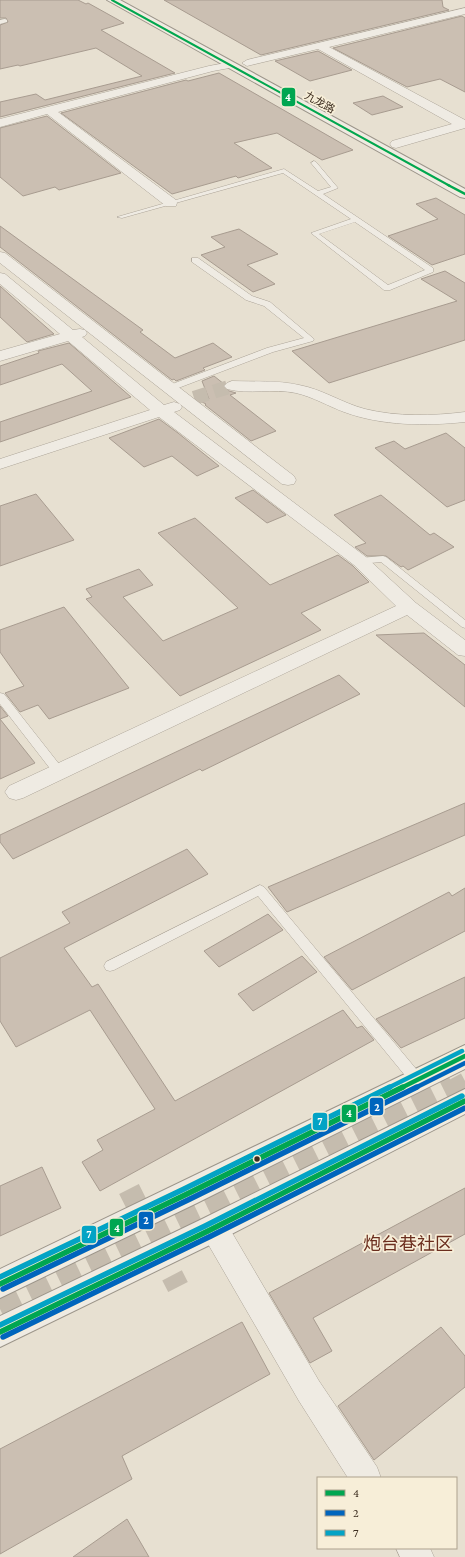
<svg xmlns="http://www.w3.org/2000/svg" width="465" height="1557" font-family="'Crimson Pro','Noto Sans SC',serif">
<rect width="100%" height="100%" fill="#e7e0d1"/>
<path fill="#cbbfb2" stroke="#a89c90" d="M0,0H78L86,4L88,3L124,23L101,30L175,73L0,117V102L36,94L45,100L142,76L96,48L20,66L18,65L0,69V25L8,22L6,18H0Z
M164,0H442L443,7L449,10L261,55Z
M462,16L465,18V92L440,79L407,87L333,48Z
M318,51L352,70L310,81L275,61Z
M219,73L353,150L322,160L277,133L234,143L272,168L238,178L236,176L172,194L61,113L186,80L188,81Z
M383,96L403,107L372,115L353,103Z
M47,116L121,173L59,190L55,187L23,196L0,177V128Z
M436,198L465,215V254L432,265L388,236L438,219L416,204Z
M0,226L143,330L140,332L175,358L213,343L232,357L203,368L205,370L176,381L174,379L172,380L0,247Z
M239,229L278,254L247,265L275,284L253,292L201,255L225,247L211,237Z
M445,271L465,283V340L329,383L292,351L457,301L421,279Z
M0,286L30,313L54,334L27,342L0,317Z
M69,343L131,397L0,442V422L92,391L62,364L0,385V366L39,353L38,351Z
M214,376L224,384L222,386L226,390L236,393L230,395L276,431L251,441L205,405L206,404L202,402L209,399L202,381Z
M159,419L178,433L219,466L197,476L172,456L144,467L109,438Z
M446,433L465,448V500L447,507L375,448L394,441L405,449Z
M253,490L286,515L267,523L235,498Z
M36,494L74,540L0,566V506Z
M381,495L430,535L434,533L454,547L408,570L403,566L401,567L386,556H367L355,547L366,543L334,515Z
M195,518L270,585L338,555L353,566L369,582L301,613L321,630L180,696L86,599L92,597L86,589L139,569L153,585L123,597L163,641L238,608L158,533Z
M64,607L129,688L49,719L38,705L20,712L5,693L24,686L0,652V630Z
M424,633L465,665V707L376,635Z
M339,675L360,694L202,771L200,769L13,859L0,842V835Z
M0,706L8,716L0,719L35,763L0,779Z
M465,803V835L287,912L268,887Z
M187,849L208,874L64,948L92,987L98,984L175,1101L343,1010L357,1028L362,1026L374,1040L100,1191L82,1162L103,1150L97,1140L155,1109L90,1010L16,1047L0,1021V958L70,923L62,912Z
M465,888V931L352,990L324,957L449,892L452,896Z
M268,914L283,930L219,967L204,951Z
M302,956L317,972L253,1011L238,994Z
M465,977V1018L401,1048L376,1019Z
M42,1167L61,1208L0,1236V1186Z
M465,1188V1234L313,1318L332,1351L310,1363L269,1293Z
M242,1322L270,1374L122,1456L132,1479L0,1554V1449Z
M441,1327L465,1356V1387L374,1460L338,1406Z
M127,1519L149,1557H73Z"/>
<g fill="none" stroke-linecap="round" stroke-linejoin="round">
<path stroke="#c5bcae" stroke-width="17" stroke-dasharray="17 8" stroke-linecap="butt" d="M452,1088L465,1081"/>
<path stroke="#c5bcae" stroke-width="22" stroke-dasharray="22 11" stroke-linecap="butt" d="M129,1189L146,1223
M157,1246L178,1287
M0,1309L227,1200L454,1087"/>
<path stroke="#c5bcae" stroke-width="14" stroke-dasharray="14 7" stroke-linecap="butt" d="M194,398L232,386"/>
<g stroke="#ada599" stroke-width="1">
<path id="service" d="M5,19L7,20V22L0,24V20Z
M314,161L316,162L338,188L323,194L433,268V272L390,290H384L311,233L351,219L283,173L122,218L117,217L284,169L318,191L331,187L311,163ZM355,222L425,270L388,285L319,234Z
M192,258H198L252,296L270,302L314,339L313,341L273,352L173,390H167V386L267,348L304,338L264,306L246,300L192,262Z
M383,556L386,557L465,620V628L462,627L381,562L360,564L355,561L360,558Z
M0,693L4,694L63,769L64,772L63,775H55L0,704Z
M260,885L264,887L422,1076L424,1080L422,1084L417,1086L412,1084L258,896L114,970L110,971L106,970L104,966L106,962Z"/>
</g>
<g stroke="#ada599" stroke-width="1">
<path id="minor" d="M465,8V14L329,47L465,120V128L396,148L392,147L390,144L392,141L452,124L318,49L247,66L242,63L247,60Z
M231,62L236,65L235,67L213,71L58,112L176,200L177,203L176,206H166L47,114L0,127V119L209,66Z
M0,252L5,253L294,476L296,480L294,484L288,485L282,484L0,263Z
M0,273L5,274L73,330L80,329L85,330L87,333L85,336L82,337L164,405L174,402L180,404L182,407L180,410L174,412L366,557L416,603L465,640V656L458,655L407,615L23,798L16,800L9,798L5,792L9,786L396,606L354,565L159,417L0,469V459L150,410L68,341L0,361V351L60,334L0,284Z
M232,381C254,382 277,380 299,385C322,389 342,403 365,409C397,417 433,416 465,412V422C426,426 382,426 344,412C328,406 313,397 296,393C273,388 249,395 227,389L224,386L227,383Z
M214,1215L224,1219L319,1381L377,1467L381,1478H348L299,1401L204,1237L200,1228L204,1219Z
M396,1548H430L434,1557H400Z"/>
</g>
<g stroke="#9c958a" stroke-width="2">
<path id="secondary" d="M107,0H120L465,189V198L460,197Z
M465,1045V1069L197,1203L0,1298V1269Z
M465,1089V1114L218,1241L0,1347V1316L198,1221Z"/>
</g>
<use href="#service" fill="#efebe3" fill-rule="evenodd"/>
<use href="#minor" fill="#efebe3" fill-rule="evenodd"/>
<use href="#secondary" fill="#efebe3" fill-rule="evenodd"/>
<g stroke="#f7eed8" stroke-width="3.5">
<path id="bus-1-far3" d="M112,0L450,186"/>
</g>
<g stroke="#f7eed8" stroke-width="4.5">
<path id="bus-1-far2" d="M448,185L465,194"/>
</g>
<g stroke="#f7eed8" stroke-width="8">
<path id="bus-1-far1" d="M401,1088L465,1056"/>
</g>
<g stroke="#f7eed8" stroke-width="8">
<path id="bus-1" d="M0,1284L187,1194L403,1087
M0,1332L208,1231L465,1101"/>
</g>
<g stroke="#f7eed8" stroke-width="8">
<path id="bus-2-far1" d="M415,1088L465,1063"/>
</g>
<g stroke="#f7eed8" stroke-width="8">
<path id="bus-2" d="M3,1289L190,1199L417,1087
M3,1337L211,1236L465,1108"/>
</g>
<g stroke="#f7eed8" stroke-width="8">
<path id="bus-3-far1" d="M388,1088L462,1051"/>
</g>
<g stroke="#f7eed8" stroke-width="8">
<path id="bus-3" d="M0,1277L184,1189L390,1087
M0,1325L205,1226L462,1096"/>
</g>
<use href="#bus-1-far3" stroke="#00a651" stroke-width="2"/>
<use href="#bus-1-far2" stroke="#00a651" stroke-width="2.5"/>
<use href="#bus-1-far1" stroke="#00a651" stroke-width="4.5"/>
<use href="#bus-1" stroke="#00a651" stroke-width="5.5"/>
<use href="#bus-2-far1" stroke="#0065bd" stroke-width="4.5"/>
<use href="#bus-2" stroke="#0065bd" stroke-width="5.5"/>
<use href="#bus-3-far1" stroke="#03a3c5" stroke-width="4.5"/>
<use href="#bus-3" stroke="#03a3c5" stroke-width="5.5"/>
</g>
<circle fill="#3d2e20" stroke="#f7eed8" stroke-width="1.5" cx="257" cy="1159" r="3.5"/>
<g text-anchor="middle" stroke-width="3.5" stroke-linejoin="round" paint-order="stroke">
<g font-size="11" fill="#3d2e20" stroke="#f7eed8">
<text transform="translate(320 102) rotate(29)" y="4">九龙路</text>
</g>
<g font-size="18" fill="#6b2e1e" stroke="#f7eed8">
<text x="408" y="1250">炮台巷社区</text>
</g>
</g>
<g stroke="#f7eed8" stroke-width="1.5">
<rect x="281" y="87" width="15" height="20" rx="4" fill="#00a651"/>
<rect x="369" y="1097" width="15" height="19" rx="4" fill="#0065bd"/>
<rect x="341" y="1104" width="16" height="19" rx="4" fill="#00a651"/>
<rect x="312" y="1112" width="16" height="19" rx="4" fill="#03a3c5"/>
<rect x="138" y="1211" width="16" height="19" rx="4" fill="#0065bd"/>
<rect x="109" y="1218" width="15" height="19" rx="4" fill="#00a651"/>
<rect x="81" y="1225" width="16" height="19" rx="4" fill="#03a3c5"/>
</g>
<g font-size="11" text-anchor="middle" font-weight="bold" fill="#fff">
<text x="288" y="101">4</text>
<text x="377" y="1111">2</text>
<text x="349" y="1117">4</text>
<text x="320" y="1125">7</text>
<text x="146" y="1224">2</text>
<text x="117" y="1232">4</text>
<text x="89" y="1238">7</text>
</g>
<rect x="317" y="1477" width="140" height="72" fill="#f7eed8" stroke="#ada18e"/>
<rect x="325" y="1490" width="20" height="6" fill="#00a651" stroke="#ada18e"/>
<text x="353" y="1497" font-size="12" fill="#3d2e20">4</text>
<rect x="325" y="1510" width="20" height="6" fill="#0065bd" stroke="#ada18e"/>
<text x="353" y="1517" font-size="12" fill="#3d2e20">2</text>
<rect x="325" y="1530" width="20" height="6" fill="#03a3c5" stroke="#ada18e"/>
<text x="353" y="1537" font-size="12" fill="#3d2e20">7</text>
</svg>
